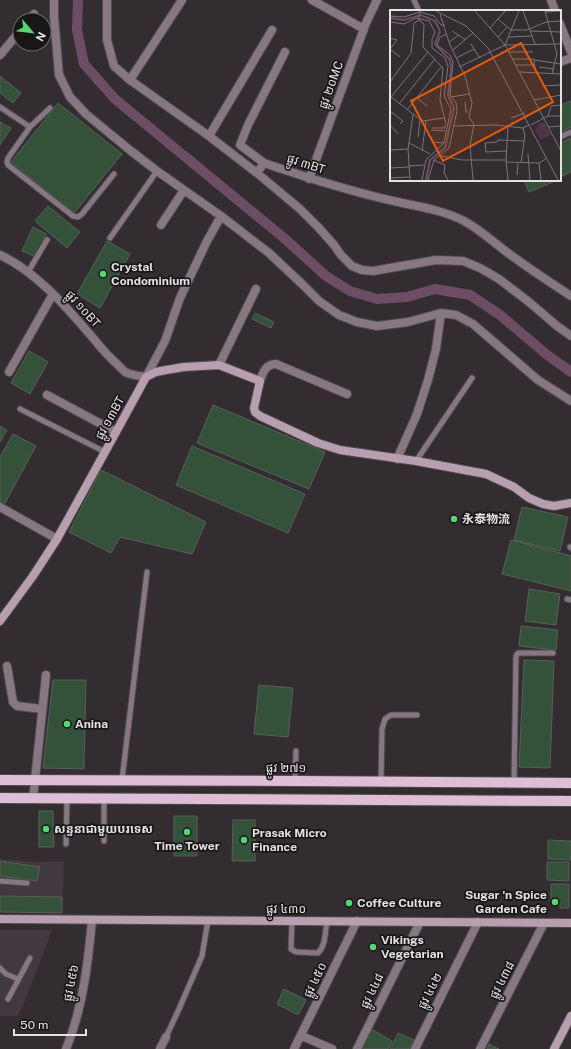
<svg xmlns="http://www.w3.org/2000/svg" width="571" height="1049" font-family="'Public Sans','Noto Sans SC','Noto Sans Khmer',sans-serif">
<rect width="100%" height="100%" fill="#332d31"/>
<path fill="#42383f" d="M0,859L37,862L64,861L62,913L0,912Z
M0,930H52L22,1008L17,1016H0Z"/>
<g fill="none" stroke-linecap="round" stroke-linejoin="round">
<path stroke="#6d4d64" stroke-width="10" d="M78,0L77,30L84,64L115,99L284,238L326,276L350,291L377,299L407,297L435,289L470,295L500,315L546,354L571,372"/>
</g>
<path fill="#345239" stroke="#5a5f5a" d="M0,76L21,93L13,103L0,93Z
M571,101V127L560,132V105Z
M58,103L122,154L74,213L11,162Z
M0,122L11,128L0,145Z
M571,138V172L560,177V143Z
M524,180H554L555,181L529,192Z
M48,206L80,232L67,248L35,221Z
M33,227L46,234L36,257L22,251Z
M107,241L130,254L100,308L77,294Z
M255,313L274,322L271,328L252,319Z
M29,351L48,362L30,394L11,383Z
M213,405L325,452L309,489L197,443Z
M0,426L7,430L0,442Z
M13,434L36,446L4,505L0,503V457Z
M192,446L305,494L288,533L176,485Z
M101,470L206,522L192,554L120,537L111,553L69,532Z
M522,507L568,517L560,551L514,540Z
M511,540L571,556V591L502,574Z
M529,589L560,594L556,625L525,621Z
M521,626L558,630L556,650L519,646Z
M524,660L554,661L550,768L519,767Z
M53,680H86L84,769L43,768Z
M259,685L293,688L288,737L254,734Z
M39,811H53L54,847H39Z
M174,816H197V856H174Z
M233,820H255V861H232Z
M548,840L571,841V860L548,859Z
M0,861L40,867L37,881L0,876Z
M547,862H569V881L547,880Z
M551,884H569V908H560V903H556V900H551Z
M0,896L62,897V913L0,912Z
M284,989L306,1000L298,1015L277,1004Z
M371,1029L392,1041L388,1049H361Z
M398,1033L414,1040L409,1049H390Z
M489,1044L499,1049H487Z"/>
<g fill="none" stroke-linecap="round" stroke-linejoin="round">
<g stroke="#4f4a4e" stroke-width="7">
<path id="lane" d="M414,0L419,11
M0,107L30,127
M50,108L30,127L8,158L7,162L8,165L73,216L78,217L82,214L114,174
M560,137L571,132
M110,238L157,171
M28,272L47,240
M20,409L105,452
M416,461L472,378
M570,547L571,548
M567,599L571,600
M122,780L147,572
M295,781L296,751
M381,782L382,729L385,719L391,715H417
M514,783L516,656L518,653H553
M104,841V799
M66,844L67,799
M0,881L27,883
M292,921L291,949L296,952L318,953C326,945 325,932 327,921
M0,968L6,974L18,979
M8,999L30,958
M166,1037L179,1009L202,956L208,920"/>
</g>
<g stroke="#4f4a4e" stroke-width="10">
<path id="street" d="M54,0V16L59,75L70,97L86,114L131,151L157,171L221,216L269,253L302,284L319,301L339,315L357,322L377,326L408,322L441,313L456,315L473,324L538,380L571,401
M107,0V40L114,66L130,80L209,136L257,173L300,209L318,227L334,245L341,255L352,266L362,270L373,271L436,260L463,261L480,268L499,279L529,302L557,326L571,336
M312,0L364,29
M551,0L555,11
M29,20L34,14
M560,24L571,52
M0,55L20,31
M560,62L571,58
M130,80L182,0
M209,136L272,30
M264,163L240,145L248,125L285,52
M257,173L264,163C305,177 346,190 389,200C414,206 441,209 464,221C479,229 491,240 504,250C525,266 548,281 571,296
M309,179L366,23L377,0
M161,225L184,190
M0,255C36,271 68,309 93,338C101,348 109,357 118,365C120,367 123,370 125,372C131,375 139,376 146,377L165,341L180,298L206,243L221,216
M219,365L256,289
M9,372L53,294
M260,381C263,372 266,364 276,364L347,394
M47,395L116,432
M397,459L417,414L428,380L436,349L441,313
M0,507L57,539
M7,666L13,702L17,706L42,709
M33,799L46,675
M302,1036L332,1049
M66,1049C83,1008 88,963 92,920
M160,1049L166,1037
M294,1049L357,921
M357,1049L420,922
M415,1049L478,922
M480,1049L544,923"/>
</g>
<g stroke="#4f4a4e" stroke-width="10">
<path id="secondary" d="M0,621L33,576L57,539L116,432L146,377L156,372L166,370L184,367L219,365L260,381L254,408L255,412L260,416L318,443L340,450L416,461L486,474L514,487L529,498L543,504L554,506L571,503
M0,919L571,923
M554,1049L571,1016"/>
</g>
<g stroke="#4f4a4e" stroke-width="12">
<path id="primary" d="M0,780L295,781L571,783
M0,798L571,801"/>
</g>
<use href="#lane" stroke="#867782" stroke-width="5"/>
<use href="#street" stroke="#867782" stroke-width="8"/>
<use href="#secondary" stroke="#b89fb0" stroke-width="8"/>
<use href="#primary" stroke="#debed4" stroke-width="10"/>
</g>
<g fill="#54d672" stroke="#191618" stroke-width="1.5">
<circle cx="103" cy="274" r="4"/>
<circle cx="454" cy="519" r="4"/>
<circle cx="67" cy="724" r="4"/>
<circle cx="46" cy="829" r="4"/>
<circle cx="187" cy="832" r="4"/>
<circle cx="244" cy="840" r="4"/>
<circle cx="555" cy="902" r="4"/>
<circle cx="349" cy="903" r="4"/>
<circle cx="373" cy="947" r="4"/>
</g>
<g text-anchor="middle" stroke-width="3.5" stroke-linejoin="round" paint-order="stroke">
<g font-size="12" fill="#e5e2e4" stroke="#191618">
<text transform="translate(331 85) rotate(-70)" y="4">ផ្លូវ ២០MC</text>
<text transform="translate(306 164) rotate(18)" y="4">ផ្លូវ ៣BT</text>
<text transform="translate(83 309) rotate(48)" y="4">ផ្លូវ ១០BT</text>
<text transform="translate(110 418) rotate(-61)" y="4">ផ្លូវ ១៣BT</text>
<text x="286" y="772">ផ្លូវ ២៧១</text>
<text x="286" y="913">ផ្លូវ ៤៣០</text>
<text transform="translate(315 980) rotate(-64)" y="4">ផ្លូវ ៤៥០</text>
<text transform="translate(502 980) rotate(-63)" y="4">ផ្លូវ ៤៣៨</text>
<text transform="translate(71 983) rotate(-79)" y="4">ផ្លូវ ៤៥៦</text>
<text transform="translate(372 991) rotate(-64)" y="4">ផ្លូវ ៤៤៨</text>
<text transform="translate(430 991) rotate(-63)" y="4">ផ្លូវ ៤៤២</text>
</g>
<g font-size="12" font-weight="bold" fill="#e5e2e4" stroke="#191618" text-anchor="start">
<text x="111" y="271">Crystal<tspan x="111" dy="14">Condominium</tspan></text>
<text x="462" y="523">永泰物流</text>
<text x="75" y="728">Anina</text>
<text x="54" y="833">សន្ទនាជាមួយបរទេស</text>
<text x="252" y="837">Prasak Micro<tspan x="252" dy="14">Finance</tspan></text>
<text x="187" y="850" text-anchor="middle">Time Tower</text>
<text x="547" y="899" text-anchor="end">Sugar 'n Spice<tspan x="547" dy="14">Garden Cafe</tspan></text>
<text x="357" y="907">Coffee Culture</text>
<text x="381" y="944">Vikings<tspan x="381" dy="14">Vegetarian</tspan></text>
</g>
</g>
<g transform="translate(390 10)">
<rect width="171" height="171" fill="#332d31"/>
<path d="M154,112L161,125L151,130L145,119L148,117L147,114Z" fill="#513449"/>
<path fill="none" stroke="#6d4d64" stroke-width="2" d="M0,8L14,10L31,5L45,11L50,21M36,170L40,150L55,138L64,98L58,85L61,59L60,50L45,34L50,21"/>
<path fill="none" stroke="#7a7579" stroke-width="1" d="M46,1L76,16L98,38L168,170M85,1L115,35L171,141M133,1L145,34M155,1L167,44L162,64M155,2L171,1M50,4L60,35L75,66L82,93L79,107L84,114M0,6L14,7L30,2L44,6L51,15H55M108,9L121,20H137L156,12L171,11M29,10L34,14L33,37L53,58L50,90L56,114M0,12L14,14L26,8L39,11L45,22L42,29V38L55,48L58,56L54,86L61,99L54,133L36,150L32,170M100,18L115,1M62,21L76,30M141,21L171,22M108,27L117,17M119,27L142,26M0,28L7,30L0,39M59,32L69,25M81,34L90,48M115,35L129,1M0,39L10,47M63,40L83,23M119,42H143M66,48L84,39M123,49H144L145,61M144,50L171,54M126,55H144M69,57L115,35L171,34M149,57L164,59M129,62L171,64M0,72L21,43L24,13L29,10L30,1M152,76L171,75M0,86L32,111L54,108M61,87L79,84M0,88L38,42M27,88L37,96M144,90L171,85M75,92L76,102H78M9,94L45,49M17,100L52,56M0,101L13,111L10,114M158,106L161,96L171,95M121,108L135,103M0,115L8,124M141,115L158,106H171M63,116L106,115L133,118L139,115M118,116L116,150L118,170M158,117L171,116M42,118H55V115M41,120L56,121M28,127L30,110M42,132L54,133M19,133L40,144M0,140L18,139M32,141L36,111M116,141L96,142L95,133L107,132L108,130L134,131M138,144L140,170M52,146L72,150H116M44,150L55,155L54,163L58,170M116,152L149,153L156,149M131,153L135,125L133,118M149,153L151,170M19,156L34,155M0,158L19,157M127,165L128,153M0,168L19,167M20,170L18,139L23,105M38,170L44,150L59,138L67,101L66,93L60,85L63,52L60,45L47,35L50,27L57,24M83,170L80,135L84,114"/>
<path fill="#e8590c" fill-opacity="0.15" stroke="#e8590c" stroke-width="2" d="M131,33L163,92L53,151L21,91Z"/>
<rect width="171" height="171" fill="none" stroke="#e5e2e4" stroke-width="2"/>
</g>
<g transform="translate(32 32) rotate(118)"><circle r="19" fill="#191618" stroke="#6b686a"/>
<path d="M0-3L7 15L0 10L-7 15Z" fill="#54d672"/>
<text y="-6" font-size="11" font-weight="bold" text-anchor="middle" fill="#e5e2e4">N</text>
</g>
<path d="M14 1029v6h72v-6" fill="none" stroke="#e5e2e4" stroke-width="2"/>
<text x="20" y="1029" font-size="12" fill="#e5e2e4" stroke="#191618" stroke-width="3" paint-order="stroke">50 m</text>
</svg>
